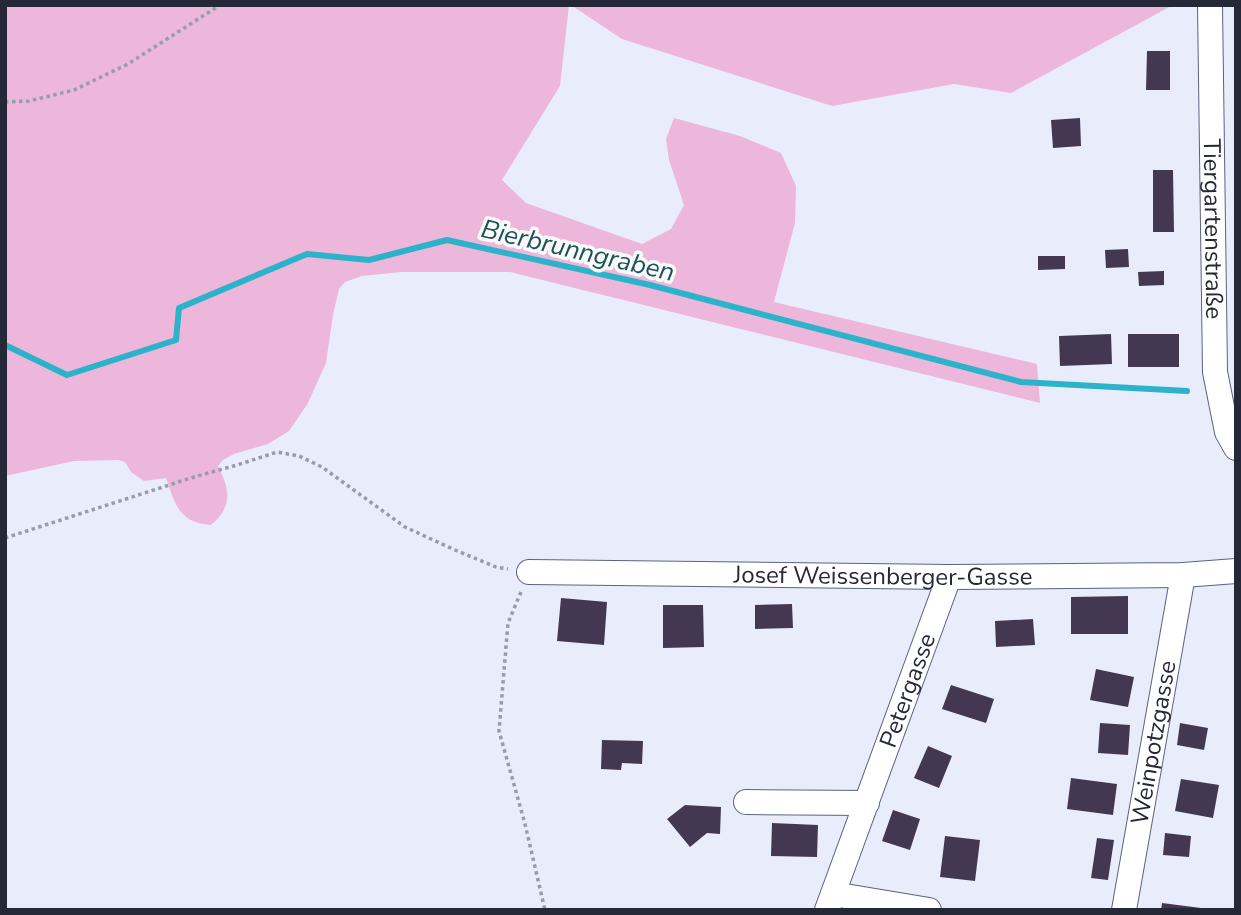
<svg xmlns="http://www.w3.org/2000/svg" width="1241" height="915" font-family="'Nunito Sans',sans-serif">
<rect width="100%" height="100%" fill="#e9edfb"/>
<path fill="#edb7dc" d="M5,5H569L560,86L502,180L526,203L642,244L671,229L684,205L669,160L666,139L674,118L740,136L781,153L796,186L795,223L774,302L1037,364L1040,403L510,272H402L362,276L345,282L339,289L333,315L326,363L308,403L289,431L268,444L234,454L223,460L218,466C230,489 233,507 211,525C179,523 175,504 166,478L144,481L131,472L125,462L118,460L74,461L5,476Z
M571,5H1173L1011,93L954,84L832,106L622,39Z"/>
<g fill="none" stroke-linecap="round" stroke-linejoin="round">
<path stroke="#2cb3c9" stroke-width="6" d="M5,345L67,375L176,340L179,308L307,254L369,260L447,240L650,285L1021,382L1187,391"/>
</g>
<path fill="#443752" d="M1147,51H1170V90H1146Z
M1080,118L1081,146L1053,148L1051,120Z
M1153,170H1173L1174,232H1153Z
M1128,249L1129,267L1106,268L1105,250Z
M1038,256H1065V269L1038,270Z
M1164,271V285L1139,286L1138,272Z
M1111,334L1112,364L1060,366L1059,336Z
M1128,334H1179V367H1128Z
M1128,596V634H1071V597Z
M561,598L607,602L604,645L557,641Z
M792,604L793,628L755,629V605Z
M663,605H703L704,647L663,648Z
M1033,619L1035,645L996,647L995,621Z
M1096,669L1134,677L1128,707L1090,700Z
M951,685L994,699L986,723L942,709Z
M1100,723L1130,725L1128,755L1098,753Z
M1180,723L1208,728L1204,750L1177,745Z
M602,740L643,741L642,764L622,763L621,770L601,769Z
M928,746L952,756L939,788L914,778Z
M1071,778L1117,784L1113,815L1067,809Z
M1181,779L1219,785L1213,818L1175,811Z
M685,805L721,807L720,834L707,833L690,847L667,819Z
M893,810L920,819L910,850L882,841Z
M772,823L818,825L817,857L771,856Z
M1165,833L1191,836L1189,857L1163,855Z
M945,836L980,840L975,881L940,877Z
M1097,838L1114,840L1108,880L1091,878Z
M1162,903L1201,908V910H1161Z"/>
<g fill="none" stroke-linecap="round" stroke-linejoin="round">
<g stroke="#5b6280" stroke-width="26">
<g id="minor">
<path id="s1" d="M1210,5L1215,372L1227,432L1236,448"/>
<path id="s2" d="M529,572L949,577L1183,575L1236,571"/>
<path d="M746,802L867,803"/>
<path d="M833,894L929,910"/>
<path id="s3" d="M827,910L949,577"/>
<path id="s4" d="M1124,910L1183,575"/>
</g>
</g>
<path stroke="#989ba9" stroke-width="3.5" stroke-dasharray="3.5 3.5" stroke-linecap="butt" d="M5,102L29,101L74,90L128,64L220,5
M5,538L194,477L237,465L277,452L299,456L322,467L405,527L455,550L496,567L508,569
M521,592L508,623L499,731L525,824L545,910"/>
<use href="#minor" stroke="#fff" stroke-width="24"/>
</g>
<g text-anchor="middle" stroke-width="7" stroke-linejoin="round" paint-order="stroke">
<g font-size="24" fill="#252836" stroke="#fafafa">
<text dy="8" stroke="none"><textPath href="#s1" startOffset="224">Tiergartenstraße</textPath></text>
<text dy="8" stroke="none"><textPath href="#s2" startOffset="354">Josef Weissenberger-Gasse</textPath></text>
<text dy="8" stroke="none"><textPath href="#s3" startOffset="234">Petergasse</textPath></text>
<text dy="8" stroke="none"><textPath href="#s4" startOffset="170">Weinpotzgasse</textPath></text>
</g>
<g font-size="26" font-style="italic" fill="#1c525b" stroke="#fafafa">
<text transform="translate(578 250) rotate(13)" y="9">Bierbrunngraben</text>
</g>
</g>
<rect width="1241" height="915" fill="none" stroke="#252836" stroke-width="14"/>
</svg>
